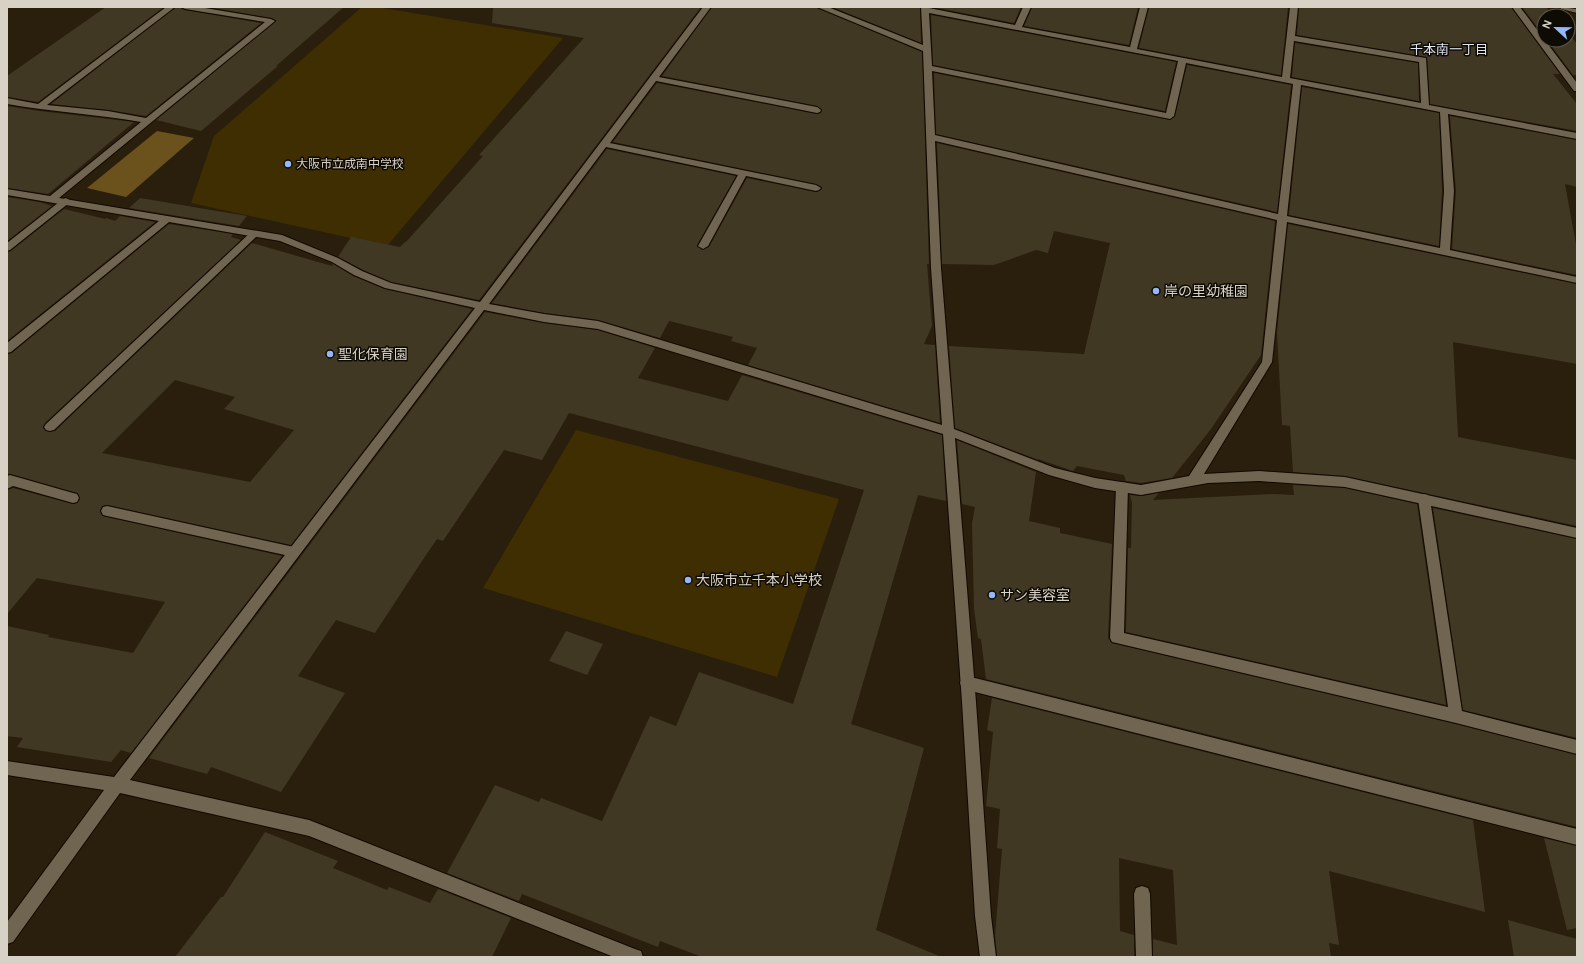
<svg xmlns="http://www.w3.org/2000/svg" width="1584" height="964" font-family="'DM Sans','Noto Sans JP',sans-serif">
<rect width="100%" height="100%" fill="#291f0c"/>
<path fill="#402e03" d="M362,7H377L563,38L387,246L191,203L214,136Z
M576,430L839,499L777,677L483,588Z"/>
<path fill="#6b521d" d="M157,131L194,138L126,197L87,188Z"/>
<path fill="#413824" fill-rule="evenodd" d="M106,7H164L38,102L7,97V76Z
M176,7H180L185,10L261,23L146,116L108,110L51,104Z
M208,7H344L276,66H278L201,131L156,120L276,21L271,18Z
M493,7H701L479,300L391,282L363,270L338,257L351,237L400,247L405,242H406L483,156L479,155L584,38L492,23Z
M712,7H816L922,52L929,264H927L932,326L924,344L935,345L940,423L748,365L757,348L731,341L733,337L669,321L660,338L598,320L544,313L492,303L607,149L736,176L697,245L702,250L709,247L747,178L816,192L822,189V187L816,184L613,142L657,83L817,114L821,113L822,110L817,106L662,76Z
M832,7H920L921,43Z
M932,7H1021L1014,23Z
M1032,7H1138L1129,45L1024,26Z
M1149,7H1288L1281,75L1139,48Z
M1299,7H1511L1560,74H1553L1577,104V131L1430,104L1427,57L1297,35Z
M1522,7H1546L1553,16H1544V36Z
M931,15L1176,62L1165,111L933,65Z
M1568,33L1577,44V75H1573L1547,40H1568Z
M1295,43L1418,63L1419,101L1292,77Z
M1187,65L1291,85L1277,212L936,134L934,73L1170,120L1175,116Z
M1302,87L1439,113L1442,191L1439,246L1289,215Z
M7,106L40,111L134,122L48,194L7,188Z
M1450,116L1577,140V187L1565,184L1577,250V275L1452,249L1456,191Z
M937,143L1275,221L1261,355L1211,429L1172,478L1141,483L1126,481L1124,475L1077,466L1073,471L1038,459V460L955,428L949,346L1084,354L1110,243L1054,231L1048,253L1036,250L994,265L942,264Z
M7,197L39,202L52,206L7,241Z
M140,198L247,216L239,226L129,208Z
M64,209L105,219L106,218L115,221L120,216L155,222L7,341V252L11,251Z
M169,224L233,234L231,237L241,240L45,423L43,428L46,431H55L252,243L332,266L333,264L353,276L385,289L472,309L291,545L107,505L102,506L100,512L103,516L282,556L131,753L121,750L111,762L17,747L23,738L7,736V626L49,635L48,637L133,653L165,602L37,578L7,614V490L13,488L73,504L77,503L80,499L77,493L10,474H7V354L12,353ZM175,380L235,397L224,409L294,430L250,482L102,453Z
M1288,224L1577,284V364L1453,342L1458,437L1577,460V526L1345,476L1293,472L1290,426L1282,425L1277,333Z
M485,312L544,323L598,330L655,348L638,378L728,401L742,375L942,435L946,501L918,495L851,724L924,748L876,930L939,956V957H702L660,941L658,947L522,894L519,901L447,873L495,785L539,802L541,798L602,821L650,716L676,726L699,672L793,704L864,490L569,413L542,460L504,450L443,541L437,539L422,561L375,633L336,620L298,676L345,693L281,792L211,767L207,774L149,758Z
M957,440L1036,472L1029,521L1060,528V533L1112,544L1108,638L1112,643L1456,724L1577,755V827L986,679L981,639L978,638L974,609L972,523L975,507L962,504Z
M1293,485L1345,488L1417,504L1446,705L1126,632L1128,548H1131L1132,503L1130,495L1141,496L1159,493L1153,500L1274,494L1294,495Z
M1433,508L1577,539V738L1463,710Z
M566,631L603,644L587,675L549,661Z
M992,698L1473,820L1485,912L1329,871L1339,945L1329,943L1331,957H1153V939L1177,945L1173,870L1119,858L1120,931L1134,935V957H997L995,936L1002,849L997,848L1000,809L986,806L993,732L987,730Z
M265,832L338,861L333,868L387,890L389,887L430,903L438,889L511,918L492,957H175L221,897H223Z
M1544,838L1577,846V928L1567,930Z
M1508,920L1577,939V957H1514Z"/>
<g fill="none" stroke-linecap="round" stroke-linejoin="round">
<g stroke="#110900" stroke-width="2">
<path id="service" d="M66,198L71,201L69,203L10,250L7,251V243L63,199Z
M254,231L257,232L259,234L257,236L54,430L50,431L46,430L44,427L46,424L251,232Z
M10,475L73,493L77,494L79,498L77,502L73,503L13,486L7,489V476Z
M1122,482L1126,483L1128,487L1124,633L1448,707L1418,499L1420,495L1424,494L1428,495L1430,499L1462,711L1577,740V754L1456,723L1112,642L1110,638L1116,487L1118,483Z
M107,506L294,547L298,548L300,552L298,556L294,557L107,516L103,515L101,511L103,507Z
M967,676L1577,829V845L967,690L962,688L960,683L962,678Z"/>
</g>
<g stroke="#110900" stroke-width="2">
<path id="minor" d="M166,7H175L47,105L108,111L146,118L265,22L185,9L181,7H199L271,19L275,21L59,198L282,235L338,258L362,271L391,283L480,302L703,7H711L659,77L817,107L821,110L820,112L817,113L656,81L610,143L816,185L821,188L819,190L816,191L746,176L708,246L703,249L698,246L738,175L606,147L489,304L544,314L598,321L942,425L931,268L923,51L817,7H828L923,45L921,7H929V8L1015,25L1023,7H1031L1022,27L1130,47L1140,7H1148L1137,49L1282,77L1290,7H1298L1295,36L1426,58L1429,105L1577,133V139L1448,114L1454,191L1450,250L1577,277V283L1287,222L1272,362L1204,474L1259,471L1345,477L1577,528V538L1345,487L1259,481L1208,483L1141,495L1095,488L1049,475L955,438L976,702L991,916L996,957H980L975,916L962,702L943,434L598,329L544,322L484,310L130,780L309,820L635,949L641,951L643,957H614L309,836L120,793L13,942L7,944V922L104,790L7,775V761L114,777L475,308L385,288L354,275L332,262L280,241L169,222L11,352L7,353V343L159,221L7,195V189L50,196L141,122C96,114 51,112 7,104V98L38,104ZM929,13L1178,61L1166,113L932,66ZM1294,41L1419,62L1421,103L1290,78ZM1186,63L1293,84L1278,214L935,135L932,71L1170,119L1174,116ZM1301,85L1440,112L1444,191L1440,248L1287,216ZM935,141L1277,220L1262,362L1189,476L1141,485L1095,478L1055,468L954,429L941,268Z
M1512,7H1520L1577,83V91H1574Z
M1560,7L1577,9V13L1561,9Z
M1142,886L1148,888L1150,894L1152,957H1136L1134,894L1136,888Z"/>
</g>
<use href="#service" fill="#6f6550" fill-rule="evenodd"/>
<use href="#minor" fill="#6f6550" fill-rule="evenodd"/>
</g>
<g fill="#94b7fd" stroke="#0e0a04" stroke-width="1.5">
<circle cx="288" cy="164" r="4"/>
<circle cx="1156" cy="291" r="4"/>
<circle cx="330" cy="354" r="4"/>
<circle cx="688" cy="580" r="4"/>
<circle cx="992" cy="595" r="4"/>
</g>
<g text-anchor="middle" stroke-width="3" stroke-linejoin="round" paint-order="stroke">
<g font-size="12" fill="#d8d2c6" stroke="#0e0a04" text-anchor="start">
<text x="296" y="168">大阪市立成南中学校</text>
</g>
<g font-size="13" fill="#dde4f2" stroke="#0e0a04">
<text x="1449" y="54">千本南一丁目</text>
</g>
<g font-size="14" fill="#d8d2c6" stroke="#0e0a04" text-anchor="start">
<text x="1164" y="296">岸の里幼稚園</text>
<text x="338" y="359">聖化保育園</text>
<text x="696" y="585">大阪市立千本小学校</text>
<text x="1000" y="600">サン美容室</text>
</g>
</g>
<rect width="1584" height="964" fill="none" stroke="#d8d2c6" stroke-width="16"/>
<g transform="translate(1556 28) rotate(292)"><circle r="19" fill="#0e0a04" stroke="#5f5a52"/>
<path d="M0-3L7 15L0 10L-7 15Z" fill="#94b7fd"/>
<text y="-6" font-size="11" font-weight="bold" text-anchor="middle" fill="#d8d2c6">N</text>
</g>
</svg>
